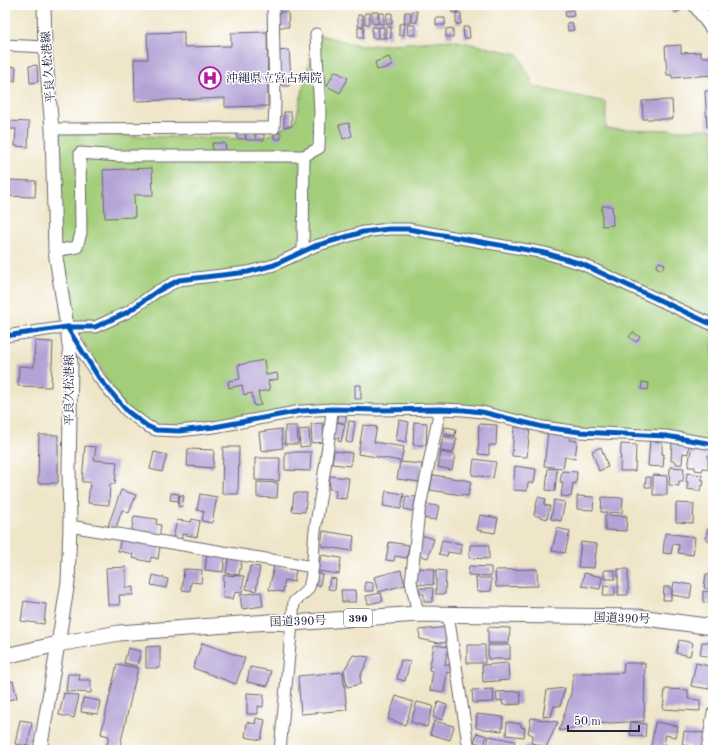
<svg xmlns="http://www.w3.org/2000/svg" width="718" height="755" font-family="'Old Standard TT','Noto Serif JP',serif">
<rect width="100%" height="100%" fill="#fff"/>
<filter id="ink" filterUnits="userSpaceOnUse"><feTurbulence type="fractalNoise" baseFrequency=".025" numOctaves="2"/><feDisplacementMap in="SourceGraphic" scale="8" xChannelSelector="R" yChannelSelector="G"/><feConvolveMatrix kernelMatrix="1 2 1 2 8 2 1 2 1" color-interpolation-filters="sRGB"/></filter>
<filter id="wash" filterUnits="userSpaceOnUse"><feTurbulence type="fractalNoise" baseFrequency=".012" numOctaves="4" result="noise"/><feDisplacementMap in="SourceGraphic" scale="16" xChannelSelector="R" yChannelSelector="G"/><feGaussianBlur stdDeviation="0.9" result="paint"/><feColorMatrix in="noise" values="0 0 0 0 0 0 0 0 0 0 0 0 0 0 0 0 0 1.4 0 .05"/><feComposite in="paint" operator="in"/></filter>
<g filter="url(#wash)">
<rect width="100%" height="100%" fill="#efe5c8"/>
<path fill="#a3cd79" stroke="#62785a" d="M316,34L362,46L452,40L518,54L535,87L606,102V129L681,130L713,129V443L532,424L440,409H332L156,430L125,408L78,333H68L55,251L58,134L261,139L295,122Z"/>
<g id="blocks">
<path fill="#b2a2d6" d="M457,5L458,12L452,13L450,6Z
M671,5H685L686,7L675,13Z
M573,10L574,16L566,17L565,11Z
M412,11H417V22H411Z
M278,12H288L289,27H278Z
M372,12H378V24L372,23Z
M405,12H410V23H404Z
M365,13H370V24H365Z
M379,13H384V24H379Z
M387,13H392V24H386Z
M456,13H461V24H456Z
M358,15H363V26H358Z
M436,18H445V25H436Z
M572,22L574,30L568,31L567,23Z
M399,24H405L404,35H399Z
M407,25H415V35H408Z
M358,27H364L363,38H358Z
M372,27H378V38H372Z
M379,27H384V38H379Z
M386,27H391V38H386Z
M463,27H469L470,38H464Z
M453,28V37H446V29Z
M184,32V47L231,46V33L267,32L268,106L225,107V98L135,101L134,59H148L147,33Z
M681,45V53L701,52V57H713V75L672,78V75H667L665,46Z
M289,50L291,78L280,79L278,51Z
M389,57L393,66L377,70L375,62Z
M37,65L38,82L30,83L29,66Z
M5,66L16,67L15,81L5,80Z
M335,71L348,78L340,93L327,86Z
M283,79H289V86H283Z
M705,91H713V126L707,127Z
M672,100L673,119H643L642,101Z
M284,112H291L292,126L284,127Z
M8,121L29,122L28,147L15,146L16,129H8Z
M349,123L352,136L343,139L339,125Z
M237,133L245,134V139H237Z
M246,133H254L255,140H246Z
M274,133H281V139H274Z
M256,134H264V140H256Z
M212,143H225L226,150H213Z
M152,168L153,195H134L135,217L105,218L103,170Z
M5,180L36,181L35,197L5,196Z
M602,206H612L613,225L602,226Z
M659,262L665,264L662,270L656,267Z
M633,332L640,337L636,342L629,337Z
M35,341L53,342L51,387L18,386L19,366L34,367Z
M264,360L266,375L277,373L278,379L268,381L270,390L258,392L261,405L254,406L252,393L244,395L242,385L229,388L228,381L240,379L238,365Z
M642,382L649,383L648,390L641,389Z
M355,385H361V399H355Z
M339,414L346,415V422H338Z
M399,420L409,422L406,442L396,440Z
M349,421L355,422L352,443L346,442Z
M335,422L345,424L341,442L338,441L339,438L332,437Z
M414,422L427,423L426,445H413Z
M323,423L324,442L312,443L311,424Z
M479,424L497,425L496,445H489V455L478,454Z
M363,425L377,427L374,442L404,447L401,461L358,454Z
M285,426H297L298,444H285Z
M445,427L456,429L455,436L444,434Z
M514,427L530,428L527,457L512,456Z
M281,429L283,448L261,451L259,432Z
M309,429L310,446L300,447L299,430Z
M548,433L570,436L569,440L577,441L575,459L565,457L563,468L544,466Z
M39,435H58V483H38Z
M443,436L457,438L453,453L440,451Z
M650,440L662,441V454H664L663,467L648,466Z
M672,442L689,443L688,454L683,453L682,464H676V461H671Z
M621,444L636,445L635,471H620Z
M692,444L713,447L712,455H708V469L703,468L702,471L695,470V467H688Z
M85,446L96,447L94,460L117,462L115,484H110L109,505L88,503L90,482H82Z
M223,447H239L238,494H222Z
M601,447L608,467L599,471L592,451Z
M188,449L214,450L213,468L187,466Z
M334,451L352,453L350,466L332,464Z
M154,452L167,455L162,472L150,469Z
M285,452H311L310,471L285,470Z
M441,452L455,455L452,470L438,467Z
M255,458H280L279,481L255,480Z
M474,459L496,462L493,478L472,475Z
M400,462L422,464L420,482L397,479Z
M515,466L536,469L534,483H528L527,491L513,490Z
M670,467L684,468L683,481H679V486L669,485Z
M548,468L557,469L555,491L546,490Z
M562,471L577,472L576,484L573,483L571,497L561,496L563,482H560Z
M687,473L702,475V480H704L703,486H701L700,491L687,489L688,482H686Z
M433,475L471,481L468,496L430,490Z
M653,475L667,476V495H653Z
M330,476L349,478L346,499L335,498L336,490L329,489Z
M646,477H651V487H645Z
M257,482L278,483L277,498L257,497Z
M121,490L136,495L129,513L122,510L116,528L108,526Z
M386,491L404,494L401,509L383,506Z
M171,493L179,494L178,501L170,500Z
M294,493H307L305,512L292,511Z
M200,494L217,497L212,523L202,521L204,511L197,510Z
M180,495L184,496L182,507L178,506Z
M406,496L416,497L413,511L404,509Z
M577,496L594,497L593,510L577,509Z
M538,497L546,499L544,505L550,506L547,519L534,515Z
M602,497L623,498L622,513L601,512Z
M554,500L565,502L561,521L551,519Z
M676,503L694,504L693,523L676,522Z
M424,504L439,506L436,520L422,518Z
M480,515L498,518L495,533L477,530Z
M605,515L627,516L626,531L605,530Z
M134,516L157,519L156,524L161,525L159,539L131,534Z
M192,519L200,521L197,537L182,534L181,541L173,539L177,520L191,522Z
M557,528L570,531L565,553L552,551Z
M708,529L713,530V541L706,540Z
M323,531L354,536L352,551L321,546Z
M665,533L695,537L693,555L678,553L679,545L673,544L671,554L663,553Z
M421,535L434,539L428,558L415,554Z
M121,538L160,546L158,559L151,557L150,562L132,558L133,554L118,551Z
M442,540L462,544L461,554L448,552L447,556L439,554Z
M389,542L409,545L407,558L395,556L394,561L386,560Z
M581,542L597,544L594,568L578,567Z
M470,545H489V559L469,558Z
M207,553L225,556L223,572L205,570Z
M321,555L341,558L339,574L318,571Z
M229,557L242,559L239,575L226,573Z
M250,566L260,567L256,591L246,589Z
M274,566L296,570L294,582L285,580L283,592L269,590Z
M469,566L491,567V576L468,575Z
M126,567V588L133,587V595H119L120,605H108L106,568Z
M417,568L434,569L433,585L416,584Z
M184,569L202,570L201,583L191,582L190,591L182,590Z
M537,569L538,586L496,587L495,570Z
M618,569H628V595H618Z
M401,570L405,585L378,592L374,577Z
M436,570L446,571L445,594H436Z
M604,570H615V579H604Z
M315,573L322,574L320,586L313,584Z
M584,573L602,577L600,589L582,586Z
M706,574L713,575V589L704,588Z
M153,575L168,579L166,588L151,585Z
M224,575L244,576L242,593L235,592L233,599L223,598Z
M330,578L336,579L335,590L328,589Z
M476,578H491V591L477,592Z
M365,582L373,583V591H365Z
M674,582L692,585L690,598L672,595Z
M604,586L615,587V596H603Z
M664,587H671V600H663Z
M420,588H433L432,602H424V594H420Z
M341,590H355L356,602H342Z
M703,591L713,592V603L703,602Z
M261,592L263,606L242,609L240,595Z
M381,593L383,601L368,604L366,596Z
M24,601L46,604L44,624L21,621Z
M448,627L449,642L439,643L420,639L419,630Z
M488,627L510,628L509,643H488Z
M679,640L693,643L690,656L676,653Z
M702,642L713,643V657L700,655Z
M202,643L245,658L236,684L193,668Z
M434,645L448,647L445,665L455,666L454,673L447,672L444,692L430,690L433,671L429,670Z
M467,645H485V663H467Z
M488,645H510V659H488Z
M160,646V668H146V647Z
M128,648L141,651L137,666L124,663Z
M353,655L369,657L360,677L361,684L347,687L344,670Z
M401,660L410,662L405,681L397,679Z
M508,663L509,680L483,682L482,665Z
M624,663H645L644,721L594,724L559,731L571,693L573,673H623Z
M696,663L713,667L709,689L691,686Z
M117,664L138,668L119,750H106L109,736L101,734Z
M250,667L271,671L268,686L247,682Z
M343,672L347,710L301,714L298,676Z
M68,674H80L79,680H91V693L66,691Z
M13,681L17,698L5,701V683Z
M565,688L560,706H554L551,717L543,716L547,690Z
M493,689L494,702L473,703L472,690Z
M665,689L688,690V699L700,700V711L663,709Z
M520,691L521,704L503,705L502,700L497,701L496,692Z
M64,693L79,696L74,718L59,715Z
M247,693L264,694L263,707L258,706V714H247Z
M396,696L413,702L405,725L388,719Z
M83,698L100,701L98,714L81,712Z
M417,702L433,706L427,727L411,722Z
M438,702L447,705L442,720L433,717Z
M477,714L503,717L502,731L476,728Z
M256,718L265,720L261,740L245,737L247,722L255,724Z
M531,718L558,722L546,747L531,743L533,735L528,733Z
M20,720L32,722L28,746L15,744Z
M434,721L454,726L450,740L430,734Z
M507,722L521,724V727L525,728L524,737L506,735Z
M631,722L646,724L645,737L630,735Z
M655,722L678,726L676,737L666,735L663,749L651,747Z
M684,731L705,733L703,750H690V746L682,745Z
M477,733L487,736L484,745L474,742Z
M489,736L515,741L513,750H486Z
M526,745L541,748L540,750H525Z"/>
</g>
</g>
<g filter="url(#ink)">
<use href="#blocks" fill-opacity="0" stroke="#6a666c" stroke-width="1"/>
<g fill="none" stroke-linecap="round" stroke-linejoin="round">
<g stroke="#6a666c" stroke-width="13">
<path id="minor" d="M5,45L45,47
M52,129L274,128L275,103L273,5
M55,251L77,247L81,233L80,153L119,156H304
M303,251L304,156L319,148L320,112L316,34
M68,328L99,378L127,411L147,426L156,430L179,431L214,427L301,411L332,409L378,410L440,409L464,410L482,412L543,427L580,432L666,436L713,444
M5,336L67,327H95L128,312L156,292L179,280L248,272L274,265L315,246L363,232L389,229H408L545,253L582,264L713,325
M70,526L313,567
M418,614L411,582L419,512L440,409
M448,615L469,750
M280,750L294,602C298,598 304,594 308,589C314,579 313,544 315,531C321,490 329,450 332,409
M707,750L713,713"/>
</g>
<g stroke="#6a666c" stroke-width="15">
<path id="major" d="M695,5L713,30
M40,750L58,644L68,582L70,526L69,469L71,364L67,327L55,251L52,129L45,47L44,5"/>
</g>
<g stroke="#6a666c" stroke-width="17">
<path id="highway" d="M5,656L58,644L119,633L269,622L292,623L418,614L639,617L713,627"/>
</g>
<use href="#minor" stroke="#fff" stroke-width="11"/>
<use href="#major" stroke="#fff" stroke-width="13"/>
<use href="#highway" stroke="#fff" stroke-width="15"/>
<g stroke="#fff" stroke-width="8">
<path id="cycleway" d="M67,327L99,378L127,411L147,426L156,430L179,431L214,427L301,411L332,409L378,410L440,409L464,410L482,412L543,427L580,432L666,436L713,444
M5,336L67,327H95L128,312L156,292L179,280L248,272L274,265L315,246L363,232L389,229H408L545,253L582,264L713,325"/>
</g>
<use href="#cycleway" stroke="#0057b8" stroke-width="5"/>
</g>
</g>
<defs>
<g id="hospital-ring" transform="scale(1.15)"><circle r="9.5" fill="#fff" stroke="#b5179e" stroke-width="1.5"/><path d="M-5-5h3v3.5h4V-5h3V5h-3V1.5h-4V5h-3Z" fill="#b5179e"/></g>
</defs>
<g fill-rule="evenodd">
<use href="#hospital-ring" x="210" y="78"/>
</g>
<g text-anchor="middle" stroke-width="3" stroke-linejoin="round" paint-order="stroke">
<rect fill="#fff" stroke="#646476" stroke-width="1" x="344" y="609" width="28" height="18" rx="3"/>
<g font-size="11" font-weight="bold" fill="#22223b">
<text x="358" y="622">390</text>
</g>
<g font-size="12" fill="#22223b" stroke="#fff">
<text transform="translate(48 67) rotate(-94)" y="4">平良久松港線</text>
<text transform="translate(69 390) rotate(-90)" y="4">平良久松港線</text>
<text transform="translate(622 618) rotate(2)" y="4">国道390号</text>
<text transform="translate(298 621) rotate(-2)" y="4">国道390号</text>
</g>
<g font-size="12" fill="#22223b" stroke="#fff" text-anchor="start">
<text x="226" y="82">沖縄県立宮古病院</text>
</g>
</g>
<rect width="718" height="755" fill="none" stroke="#fff" stroke-width="20"/>
<path d="M568 725v6h71v-6" fill="none" stroke="#22223b" stroke-width="2"/>
<text x="574" y="725" font-size="12" fill="#22223b" stroke="#ffffff" stroke-width="3" paint-order="stroke">50 m</text>
</svg>
